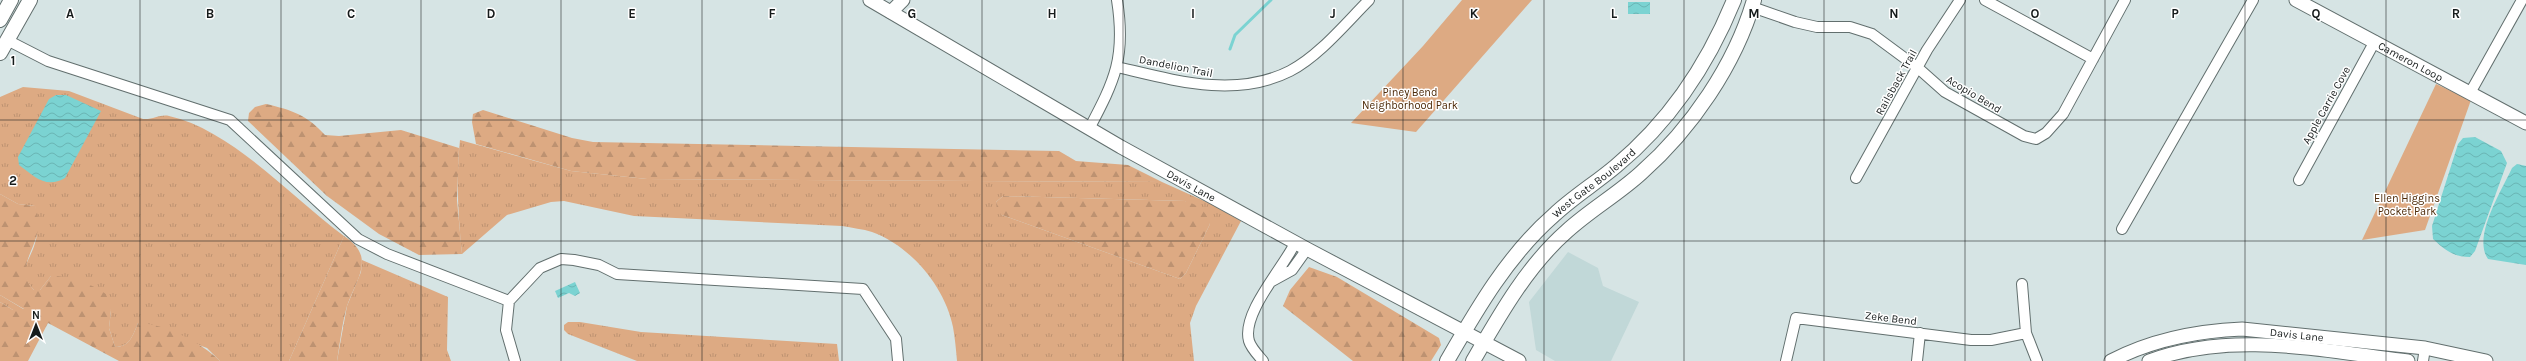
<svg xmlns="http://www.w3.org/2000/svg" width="2526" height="361" font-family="Karla,sans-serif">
<defs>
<pattern id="grass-tufts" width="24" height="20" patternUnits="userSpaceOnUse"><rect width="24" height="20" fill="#ddaa83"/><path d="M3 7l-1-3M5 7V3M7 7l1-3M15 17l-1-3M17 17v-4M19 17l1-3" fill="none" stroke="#bd9271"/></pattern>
<pattern id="forest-firs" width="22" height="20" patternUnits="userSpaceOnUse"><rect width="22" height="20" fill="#ddaa83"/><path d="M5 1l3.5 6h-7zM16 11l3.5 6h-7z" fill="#bd9271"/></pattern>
<pattern id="water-waves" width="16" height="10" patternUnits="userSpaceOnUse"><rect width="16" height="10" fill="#7bd3d2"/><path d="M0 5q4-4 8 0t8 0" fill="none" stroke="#6ab5b4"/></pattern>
</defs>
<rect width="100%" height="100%" fill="#d6e4e4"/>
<path fill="#c1d8d8" d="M1568,252L1598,268L1603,286L1639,302L1611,361H1555L1536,350L1529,302Z"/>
<path fill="url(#grass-tufts)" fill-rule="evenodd" d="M23,87L69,91L143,119C153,120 160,114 169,116C232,130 292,198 344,236L289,361H220L207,348L138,323C133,335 130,347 115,347L109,328L111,310L51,276L40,290H34C16,270 29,264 35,243C39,233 35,217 35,206L18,204L0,194V97Z
M460,140L571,171L647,179L1162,182L1211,204L1241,221L1196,306L1190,323L1194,361H957C956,350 955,338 953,327C945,287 911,246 872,232C863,229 852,228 842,226L634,216L564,201L551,202L507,215L462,254C458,216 456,179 460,140ZM1003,196L1185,201L1210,224L1186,273L1180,279L1002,215L996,202Z
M362,260L448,297L447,350L451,361H337L347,306L361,272Z
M0,295L25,310H13L0,302Z
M568,322H580L641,332L837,344L839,361H637L568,334L564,330V325Z"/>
<path fill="url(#forest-firs)" d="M266,104C292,110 307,115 325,135L339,136L401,130L459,148L457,200L462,254L419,255L379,234L327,196L248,121L249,113L255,107Z
M483,110L572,138L593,142L1059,151L1076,161L1128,165L1162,182L647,179L571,171L476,144L472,122L473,114Z
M0,194L18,204L35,206C50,244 9,262 34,290H40L51,276C70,276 90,283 106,294L111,310L109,328L115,347C130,347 133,335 138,323C164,323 202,343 220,361H119L48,323L28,361H0V302L13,310L24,309L0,295Z
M1003,196L1185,201C1198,205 1206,210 1210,224L1186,273L1180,279L1002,215L997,210L996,202Z
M344,236C377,257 356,279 347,306C342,324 340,343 337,361H289Z
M1309,267L1337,277L1439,338L1441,345L1431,361H1353L1283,306L1290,290Z"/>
<path fill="#ddaa83" d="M1462,0H1532L1416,132L1351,123L1423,46Z
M2436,84L2471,100L2425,230L2362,240Z"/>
<path fill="url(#water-waves)" d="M1628,2H1650V14H1628Z
M56,95H66L101,111L65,178C46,189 35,177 19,165L18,157L49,99Z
M2475,137L2501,151L2507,163L2475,251L2470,257C2453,257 2445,250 2433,239L2432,226L2458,144L2463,138Z
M2517,164L2526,166V265L2488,259C2472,237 2502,190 2512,168Z
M575,282L580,293L575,296L569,293L558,298L555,291Z"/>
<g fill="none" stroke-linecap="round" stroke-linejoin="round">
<path stroke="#7bd3d2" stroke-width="3" d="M1230,49L1235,35L1271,0"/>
<g stroke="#626f6e" stroke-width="12">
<path id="minor" d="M1985,0L2093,59
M1752,7L1795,22L1817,27H1850L1872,34L1918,68L1945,92L2024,136L2036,139L2046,133L2063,114L2125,0
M7,40L48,61L230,120L358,239L387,254L509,301
M1117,67C1173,80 1235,99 1290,71C1319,56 1346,23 1369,0
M2470,93L2522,0
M1089,129C1115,80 1126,57 1117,0
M1856,178L1927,50L1960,0
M2299,180L2375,41
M2122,229L2253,0
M1272,281L1292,270L1307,249
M2022,284L2026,333L2037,361
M515,361L506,330L509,301L540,268L561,259L574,260L599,265L617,274L863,289L896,339L898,361
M1263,361C1258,355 1251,348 1249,341C1241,313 1284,267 1295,243
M1786,361L1796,318L1971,340H1991L2026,333
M1917,361L1920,333
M2423,361L2425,348"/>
</g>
<g stroke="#626f6e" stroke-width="15">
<g id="tertiary">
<path id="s1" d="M870,0L1121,147L1307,249L1519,361"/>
<path id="s2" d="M2296,0L2526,123"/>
<path d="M891,12L903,0"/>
<path id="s3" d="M2111,361C2151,340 2196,331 2242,329L2425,348L2486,361"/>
<path d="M2149,361C2233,330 2322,351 2408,361"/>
</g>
</g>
<g stroke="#626f6e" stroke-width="16">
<g id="secondary">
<path d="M0,20L11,0"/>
<path d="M0,53L30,0"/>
<path id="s4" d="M1447,361C1477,309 1508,255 1554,215C1573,197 1596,183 1616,166C1669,122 1708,64 1734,0"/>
<path d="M1473,361C1499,316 1527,266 1567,231C1590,210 1618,194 1641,173C1691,129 1735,65 1754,0"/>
</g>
</g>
<use href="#minor" stroke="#fff" stroke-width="10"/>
<use href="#tertiary" stroke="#fff" stroke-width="13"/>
<use href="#secondary" stroke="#fff" stroke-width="14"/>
</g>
<path fill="none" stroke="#161b1b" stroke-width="1" stroke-opacity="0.55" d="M140,0V361M281,0V361M421,0V361M561,0V361M702,0V361M842,0V361M982,0V361M1123,0V361M1263,0V361M1403,0V361M1544,0V361M1684,0V361M1824,0V361M1965,0V361M2105,0V361M2245,0V361M2386,0V361M0,120H2526M0,241H2526"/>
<g text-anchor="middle" stroke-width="3" stroke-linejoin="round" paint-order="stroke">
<g font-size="11" fill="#161b1b" stroke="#fff">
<text dy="4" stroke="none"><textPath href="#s2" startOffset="130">Cameron Loop</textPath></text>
<text transform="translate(1176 66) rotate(11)" y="4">Dandelion Trail</text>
<text transform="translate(1896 82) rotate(-61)" y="4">Railsback Trail</text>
<text transform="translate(1974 94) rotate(31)" y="4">Acopio Bend</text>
<text transform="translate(2326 105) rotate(-61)" y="4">Apple Carrie Cove</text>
<text dy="4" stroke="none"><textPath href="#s4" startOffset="233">West Gate Boulevard</textPath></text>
<text dy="4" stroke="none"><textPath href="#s1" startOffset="371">Davis Lane</textPath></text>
<text transform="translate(1891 318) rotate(7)" y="4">Zeke Bend</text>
<text dy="4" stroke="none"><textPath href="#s3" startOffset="191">Davis Lane</textPath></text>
</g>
<g font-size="11" fill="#4c2907" stroke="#fff">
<text x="1410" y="96">Piney Bend<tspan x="1410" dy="13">Neighborhood Park</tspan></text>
<text x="2407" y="202">Ellen Higgins<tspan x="2407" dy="13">Pocket Park</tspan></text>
</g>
</g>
<g font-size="13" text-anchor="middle" font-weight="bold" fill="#161b1b" stroke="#fff" stroke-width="3" stroke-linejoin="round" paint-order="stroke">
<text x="70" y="18">A</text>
<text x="210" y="18">B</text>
<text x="351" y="18">C</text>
<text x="491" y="18">D</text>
<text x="632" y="18">E</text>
<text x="772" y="18">F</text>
<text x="912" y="18">G</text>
<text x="1052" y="18">H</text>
<text x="1193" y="18">I</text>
<text x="1333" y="18">J</text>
<text x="1474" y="18">K</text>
<text x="1614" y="18">L</text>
<text x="1754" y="18">M</text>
<text x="1894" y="18">N</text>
<text x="2035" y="18">O</text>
<text x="2175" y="18">P</text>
<text x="2316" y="18">Q</text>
<text x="2456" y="18">R</text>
<text x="13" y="65">1</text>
<text x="13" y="185">2</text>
</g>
<g transform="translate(36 325)" stroke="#ffffff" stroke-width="3" paint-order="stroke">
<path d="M0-3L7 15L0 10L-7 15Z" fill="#161b1b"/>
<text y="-6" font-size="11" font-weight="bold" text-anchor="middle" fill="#161b1b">N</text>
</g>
</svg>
